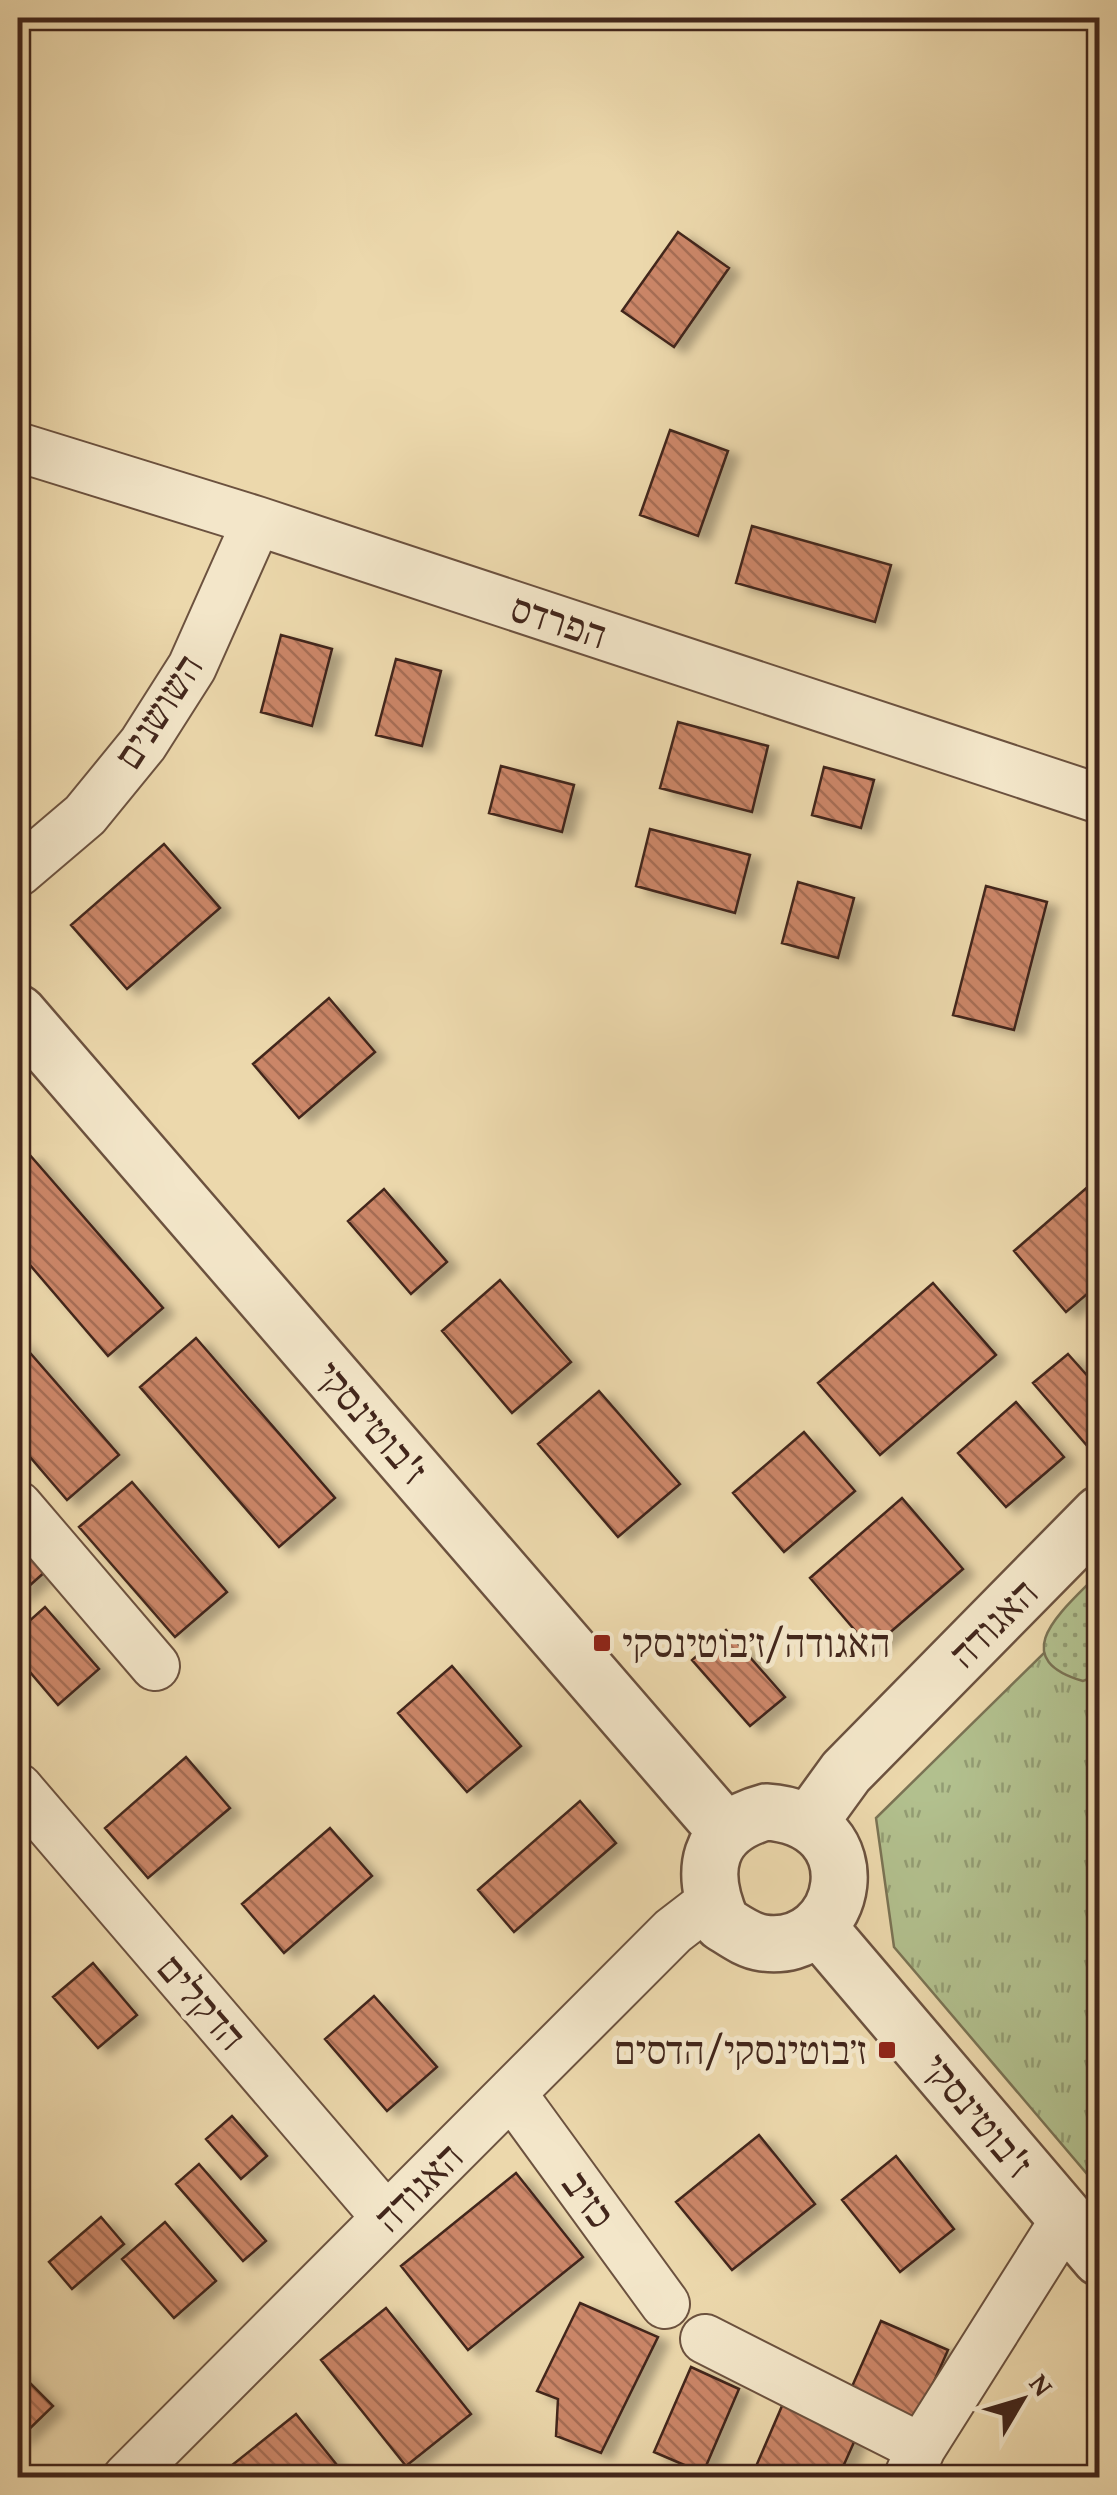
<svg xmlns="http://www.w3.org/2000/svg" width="1117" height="2495" font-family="'Gentium Book Plus','Frank Ruhl Libre',serif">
<defs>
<pattern id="park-tufts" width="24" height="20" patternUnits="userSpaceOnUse" patternTransform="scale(2.5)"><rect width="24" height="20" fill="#b2c08e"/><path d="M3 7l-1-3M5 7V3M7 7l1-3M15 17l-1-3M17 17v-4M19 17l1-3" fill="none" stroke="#929c73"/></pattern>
<pattern id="garden-dots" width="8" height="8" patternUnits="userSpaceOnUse" patternTransform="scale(2.5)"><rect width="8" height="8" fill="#b2c08e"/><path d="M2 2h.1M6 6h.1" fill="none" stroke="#929c73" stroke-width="1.8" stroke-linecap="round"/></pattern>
<pattern id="building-back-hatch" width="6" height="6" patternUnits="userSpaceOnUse" patternTransform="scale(2.5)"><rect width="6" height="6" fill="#cb8667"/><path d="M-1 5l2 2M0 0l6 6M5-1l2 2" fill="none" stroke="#a66d54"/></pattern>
<filter id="shadow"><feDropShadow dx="11" dy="6" stdDeviation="5" flood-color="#0004"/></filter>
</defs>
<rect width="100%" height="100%" fill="#ecd8ac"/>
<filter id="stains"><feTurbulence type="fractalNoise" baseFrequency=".002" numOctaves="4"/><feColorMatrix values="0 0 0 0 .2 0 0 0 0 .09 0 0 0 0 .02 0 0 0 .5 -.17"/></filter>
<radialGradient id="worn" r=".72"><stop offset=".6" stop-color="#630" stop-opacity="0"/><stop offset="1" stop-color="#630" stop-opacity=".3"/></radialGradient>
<path fill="url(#park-tufts)" stroke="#7a7354" stroke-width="2.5" d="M1099,1599V2188L894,1947L876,1818Z"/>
<path fill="url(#garden-dots)" stroke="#7a7354" stroke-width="2.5" d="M1099,1573V1675L1083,1681C1001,1657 1068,1606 1099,1573Z"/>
<path fill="url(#building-back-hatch)" stroke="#42261b" stroke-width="2.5" filter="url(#shadow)" d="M678,232L729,268L674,347L622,311Z
M670,430L728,451L698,536L640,515Z
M752,526L891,565L875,622L736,583Z
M281,635L332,649L312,726L261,712Z
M396,659L441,671L422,746L376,735Z
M678,722L768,746L752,812L660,788Z
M501,766L574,785L562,832L489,813Z
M824,767L874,780L861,828L812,815Z
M650,829L750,855L735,913L636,886Z
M164,844L220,908L127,989L71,925Z
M798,882L854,898L838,958L782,943Z
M986,886L1047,902L1014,1030L953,1015Z
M329,998L375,1052L299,1118L253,1064Z
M29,1154L163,1308L108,1356L18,1251V1164Z
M1091,1184L1100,1194V1283L1066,1312L1014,1251Z
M384,1189L447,1262L411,1294L348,1221Z
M500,1280L571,1362L512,1413L442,1331Z
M933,1283L996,1355L880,1455L818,1383Z
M196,1338L335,1498L279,1547L140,1387Z
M18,1339L119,1455L67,1500L18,1443Z
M1068,1354L1100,1390V1439L1089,1448L1033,1383Z
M599,1391L680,1484L618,1537L538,1444Z
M1016,1402L1064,1457L1006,1507L958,1453Z
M804,1432L855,1491L784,1552L733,1493Z
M132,1482L227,1592L175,1637L79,1527Z
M902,1498L963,1569L871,1649L810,1578Z
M18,1535L47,1570L18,1596Z
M45,1607L99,1669L58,1705L18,1658V1631Z
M726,1630L785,1697L750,1726L692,1660Z
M452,1666L521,1746L467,1792L398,1713Z
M186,1757L230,1808L148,1878L105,1828Z
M580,1801L616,1843L514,1932L478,1890Z
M330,1828L372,1876L284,1953L242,1904Z
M93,1963L137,2015L98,2048L53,1997Z
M374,1996L437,2067L387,2111L325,2039Z
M232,2116L267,2156L241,2179L206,2139Z
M759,2135L815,2204L732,2270L676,2202Z
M896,2156L954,2229L900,2272L842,2200Z
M199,2164L266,2241L243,2261L176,2184Z
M516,2173L583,2257L468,2350L401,2266Z
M101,2217L124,2244L72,2289L49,2262Z
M165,2222L216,2281L174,2318L122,2259Z
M580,2303L658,2337L601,2453L556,2436L558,2399L537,2391Z
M386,2308L471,2414L406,2466L321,2360Z
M881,2321L948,2350L917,2420L850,2391Z
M691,2367L739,2389L703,2473L654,2452Z
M18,2371L53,2406L18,2440Z
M785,2399L859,2431L838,2478H751Z
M296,2414L345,2475L232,2478L226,2470Z"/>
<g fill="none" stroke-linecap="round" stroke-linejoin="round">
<g stroke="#6c523f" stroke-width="52">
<path id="minor" d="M18,447L257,521L1100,799
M18,872L85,815L143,744L192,667L257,521
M18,1506L155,1666
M18,1788L386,2217
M512,2094L665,2304
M705,2339L921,2448
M127,2478L673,1931L712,1901
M908,2478L921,2448L1066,2218"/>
</g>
<g stroke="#6c523f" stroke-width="60">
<path id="tertiary" d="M18,1013L726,1831
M766,1812C877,1819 850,1955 763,1943C748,1941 735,1931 722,1923C699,1871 706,1828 766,1812Z
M809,1823L846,1772L1100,1514
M818,1927L1100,2258"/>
</g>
<use href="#minor" stroke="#f3e6c9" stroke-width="48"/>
<use href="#tertiary" stroke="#f3e6c9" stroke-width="55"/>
</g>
<g fill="#8f2418" stroke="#f3e6c9" stroke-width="4">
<rect x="592" y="1633" width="20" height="20" rx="5"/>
<rect x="877" y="2040" width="20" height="20" rx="5"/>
</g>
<g text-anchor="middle" stroke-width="10" stroke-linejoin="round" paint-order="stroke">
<g font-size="40" fill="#42261b" stroke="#f3e6c9">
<text transform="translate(559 621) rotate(18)" y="14">הפרדס</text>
<text transform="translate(158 711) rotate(-57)" y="14">השושנים</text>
<text transform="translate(372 1422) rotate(49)" y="14">ז'בוטינסקי</text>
<text transform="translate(993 1623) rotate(-45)" y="14">האגודה</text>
<text transform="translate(202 2002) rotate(49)" y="14">הדקלים</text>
<text transform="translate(978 2115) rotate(50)" y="14">ז'בוטינסקי</text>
<text transform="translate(418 2187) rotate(-45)" y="14">האגודה</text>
<text transform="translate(589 2199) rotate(54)" y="14">כזיב</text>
</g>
<g font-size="40" fill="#42261b" stroke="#f3e6c9" text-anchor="start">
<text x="622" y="1657">האגודה/ז׳בוטינסקי</text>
<text x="867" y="2064" text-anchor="end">ז׳בוטינסקי/הדסים</text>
</g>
</g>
<rect width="1117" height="2495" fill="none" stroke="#ecd8ac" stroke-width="60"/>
<rect x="20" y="20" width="1077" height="2455" fill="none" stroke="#42261b" stroke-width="5"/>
<rect x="30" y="30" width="1057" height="2435" fill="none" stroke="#42261b" stroke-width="2.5"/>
<g transform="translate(1022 2400) rotate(52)" stroke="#f3e6c9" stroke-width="8" paint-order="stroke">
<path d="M0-8L18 38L0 25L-18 38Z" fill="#42261b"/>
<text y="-15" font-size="28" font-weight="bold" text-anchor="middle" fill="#42261b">N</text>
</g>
<rect width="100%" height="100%" filter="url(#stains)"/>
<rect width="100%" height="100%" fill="url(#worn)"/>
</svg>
